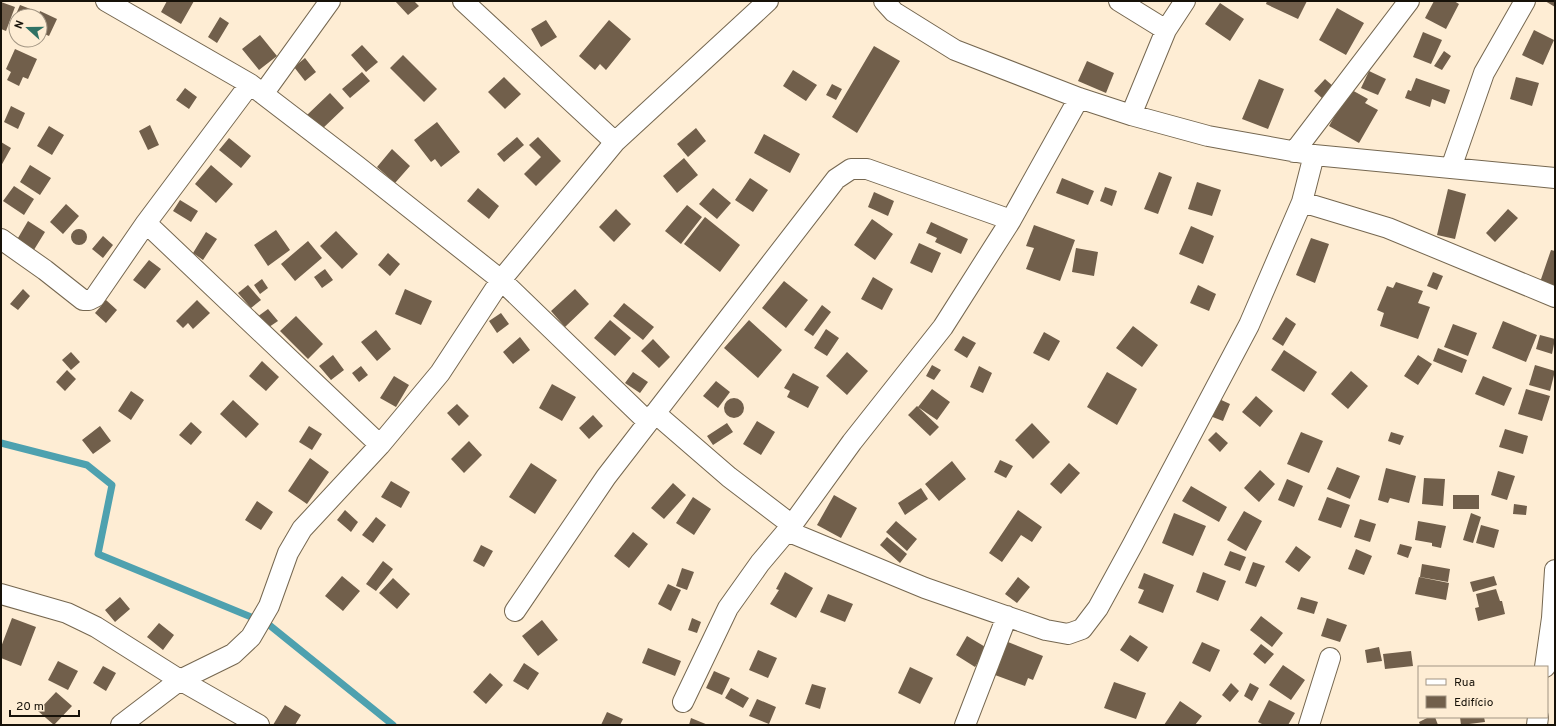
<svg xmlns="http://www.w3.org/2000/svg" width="1556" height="726" font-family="Overpass,sans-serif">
<rect width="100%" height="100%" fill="#feedd4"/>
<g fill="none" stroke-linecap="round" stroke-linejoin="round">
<path stroke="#4ea1af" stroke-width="7" d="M1,443L87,465L112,485L98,554L268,624L393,725"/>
</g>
<path fill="#715f4b" d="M167,1H194L181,24L161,12Z
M395,1H414L419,6L408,15Z
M1267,1H1307L1298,19L1266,4Z
M1434,1H1454L1459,4L1446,29L1425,18Z
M1545,1H1555V7Z
M1,2L15,7L6,31L1,29Z
M1220,3L1244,19L1230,41L1205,24Z
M20,5L33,10L31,16H16V19H14Z
M1337,8L1364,23L1346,55L1319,40Z
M40,11L57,19L49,36L40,32V16H38Z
M220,17L229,23L217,43L208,37Z
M546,20L557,37L541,47L531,29Z
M609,20L631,39L606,70L600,64L595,70L579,56Z
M1534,30L1554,40L1543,65L1522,55Z
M1423,32L1442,40L1431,64L1413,57Z
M260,35L277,56L259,70L242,49Z
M362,45L378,62L366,72L351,55Z
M874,46L900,61L857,133L832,117Z
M15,49L37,59L28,79L23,77L19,86L7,80L11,72L6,69Z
M1444,51L1451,56L1442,70L1434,66Z
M403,55L437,89L424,102L390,68Z
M305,58L316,72L305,81L294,67Z
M1087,61L1114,73L1106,93L1078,81Z
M793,70L817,85L806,101L783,86Z
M1369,71L1386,79L1378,95L1361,88Z
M362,72L370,81L350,98L342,89Z
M504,77L521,94L505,109L488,92Z
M1516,77L1539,83L1532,106L1510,99Z
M1416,78L1450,90L1445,104L1432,99L1430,107L1405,98L1408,90L1411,91Z
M1259,79L1284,89L1268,129L1242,119Z
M1325,79L1334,87L1323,99L1314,91Z
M832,84L842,89L836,100L826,95Z
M185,88L197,97L189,109L176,100Z
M1350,89L1368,99L1365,103L1378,110L1359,143L1329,126Z
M330,93L344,108L321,130L307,115Z
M11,106L25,113L18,129L4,122Z
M437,122L460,152L441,167L435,159L431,162L414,140Z
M150,125L159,145L148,150L139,131Z
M49,126L64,135L52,155L37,146Z
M696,128L706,141L688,157L677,144Z
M764,134L800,154L790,173L754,153Z
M517,137L524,145L504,162L497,154Z
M538,137L561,161L536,186L524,174L541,157L529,145Z
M229,138L251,156L241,168L219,150Z
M1,142L11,148L1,166Z
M392,149L410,166L395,183L377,167Z
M684,158L698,175L677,193L663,176Z
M30,165L51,178L40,195L20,182Z
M211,165L233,184L216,203L195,184Z
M1159,172L1172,177L1158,214L1144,209Z
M750,178L768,190L753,212L735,200Z
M1062,178L1094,191L1088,205L1056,193Z
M1197,182L1221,190L1212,216L1188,209Z
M14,186L34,199L24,215L3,201Z
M1105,187L1117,191L1112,206L1100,201Z
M478,188L499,206L489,219L467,201Z
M713,188L731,203L717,219L699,204Z
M1448,189L1466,194L1455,239L1437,235Z
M874,192L894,201L888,216L868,207Z
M180,200L198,211L191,222L173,211Z
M66,204L79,216L63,234L50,222Z
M687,205L702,217L681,244L665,231Z
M616,209L631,224L614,242L599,227Z
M1508,209L1518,218L1495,242L1486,233Z
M705,217L740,245L720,272L684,244Z
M872,219L893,234L875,260L854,245Z
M28,221L45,232L32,253L15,243Z
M931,222L968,239L961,254L935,242L937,238L926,233Z
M1034,225L1075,240L1060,281L1026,269L1034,248L1026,246Z
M1191,226L1214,236L1203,264L1179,254Z
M71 237a8 8 0 1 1 16 0a8 8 0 1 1-16 0Z
M276,230L290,250L268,266L254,245Z
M336,231L358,254L342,269L320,246Z
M206,232L217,239L203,260L193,253Z
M103,236L113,245L103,258L92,249Z
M1311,238L1329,244L1315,283L1296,275Z
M308,241L322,258L295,281L281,264Z
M919,243L941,253L932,273L910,263Z
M1076,248L1098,252L1094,276L1072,272Z
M1551,250L1555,251V286L1554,290L1539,285Z
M388,253L400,264L390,276L378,265Z
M149,260L161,269L145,289L133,280Z
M325,269L333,280L322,288L314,277Z
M1433,272L1443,276L1437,290L1427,286Z
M873,277L893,289L882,310L861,299Z
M262,279L268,288L260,294L254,285Z
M784,281L808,300L786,328L762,308Z
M1396,282L1423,291L1418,303L1430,307L1418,339L1380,326L1384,313L1377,310L1387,286L1393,288Z
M248,285L261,300L251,308L238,293Z
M1198,285L1216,294L1209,311L1190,303Z
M23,289L30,296L18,310L10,304Z
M405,289L432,301L421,325L395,314Z
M575,289L589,304L565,327L551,311Z
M106,300L117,310L106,323L95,313Z
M197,300L210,313L193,329L188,323L183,328L176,321Z
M624,303L654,327L643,340L613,316Z
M822,305L831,312L813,336L804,330Z
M268,309L278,321L266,329L257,317Z
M501,313L509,324L497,333L489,321Z
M296,316L323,344L308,359L280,331Z
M1286,317L1296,324L1283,346L1272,339Z
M610,320L631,338L615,356L594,338Z
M749,320L782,350L758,378L724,348Z
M1503,321L1537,335L1526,362L1492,348Z
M1453,324L1477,333L1468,356L1444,347Z
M1133,326L1158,345L1142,367L1116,348Z
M826,329L839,338L827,356L814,348Z
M376,330L391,349L377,361L361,342Z
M1044,332L1060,341L1049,361L1033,353Z
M1540,335L1555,339L1552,354L1536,349Z
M963,336L976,343L967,358L954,350Z
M520,337L530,350L513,364L503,352Z
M653,339L670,357L659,368L641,351Z
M1438,348L1467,360L1462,373L1433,361Z
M1284,350L1317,372L1304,392L1271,370Z
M71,352L80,362L71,370L62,360Z
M847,352L868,371L847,395L826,376Z
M333,355L344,370L331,380L319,366Z
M1418,355L1432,364L1418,385L1404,376Z
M262,361L279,377L266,391L249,376Z
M932,365L941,370L934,380L926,376Z
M1535,365L1555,371L1550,391L1529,385Z
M361,366L368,375L359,382L352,373Z
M979,366L992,373L983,393L970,387Z
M67,370L76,379L65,391L56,382Z
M1351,371L1368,386L1348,409L1331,394Z
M633,372L648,382L640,393L625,383Z
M1107,372L1137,389L1117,425L1087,407Z
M793,373L819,387L808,408L787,397L790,391L784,388Z
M394,376L409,385L396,407L380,398Z
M1483,376L1512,388L1504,406L1475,394Z
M716,381L730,392L718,408L703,396Z
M552,384L576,397L562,421L539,408Z
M932,389L950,402L937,420L918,407Z
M1526,389L1550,396L1542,421L1518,414Z
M131,391L144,400L131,420L118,411Z
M1256,396L1273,411L1260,427L1242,412Z
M1217,398L1230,404L1223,421L1210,416Z
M724 408a10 10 0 1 1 20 0a10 10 0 1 1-20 0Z
M233,400L259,424L246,438L220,414Z
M457,404L469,416L459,426L447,413Z
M917,406L939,427L930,436L908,415Z
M593,415L603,426L589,439L579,428Z
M757,421L775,432L761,455L743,444Z
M191,422L202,432L191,445L179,435Z
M727,423L733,432L713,445L707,436Z
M1032,423L1050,442L1033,459L1015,440Z
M100,426L111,441L93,454L82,440Z
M309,426L322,434L312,450L299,442Z
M1505,429L1528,436L1523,454L1499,447Z
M1216,432L1228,443L1220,452L1208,440Z
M1301,432L1323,441L1309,473L1287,464Z
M1391,432L1404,436L1400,445L1388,441Z
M469,441L482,455L464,473L451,459Z
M310,458L329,472L307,504L288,491Z
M1000,460L1013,466L1006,478L994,472Z
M952,461L966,479L939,501L925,484Z
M531,463L557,480L535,514L509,497Z
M1069,463L1080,473L1061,494L1050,484Z
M1337,467L1360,476L1350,499L1327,489Z
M1386,468L1416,476L1409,503L1390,498L1388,503L1378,500Z
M1260,470L1275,484L1259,502L1244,488Z
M1498,471L1515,476L1507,500L1491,495Z
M1424,478L1445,479L1443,506L1422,504Z
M1287,479L1303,486L1294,507L1278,500Z
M391,481L410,492L401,508L381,497Z
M673,483L686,495L664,519L651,508Z
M1191,486L1227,507L1219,522L1182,501Z
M921,488L928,499L905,515L898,503Z
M834,495L857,508L841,538L817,525Z
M1453,495H1479V509H1453Z
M693,497L711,509L694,535L676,523Z
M1327,497L1350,505L1341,528L1318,520Z
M257,501L273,512L261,530L245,520Z
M1514,504L1527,506L1526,515L1513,514Z
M345,510L358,522L351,532L337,520Z
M1018,510L1042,527L1032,542L1021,535L1002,562L989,553Z
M1244,511L1262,521L1246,551L1227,540Z
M1174,513L1206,526L1193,556L1162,543Z
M1471,513L1481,517L1473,543L1463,540Z
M376,517L386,525L373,543L362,535Z
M1360,519L1376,524L1370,542L1354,537Z
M896,521L917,539L907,551L886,532Z
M1418,521L1446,526L1441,548L1432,546V543L1415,540Z
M1481,525L1499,530L1494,548L1476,543Z
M633,532L648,544L629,568L614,556Z
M887,537L907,554L900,563L880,545Z
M1400,544L1412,547L1408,558L1397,554Z
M481,545L493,551L484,567L473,561Z
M1296,546L1311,557L1299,572L1285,562Z
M1356,549L1372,556L1364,575L1348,569Z
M1230,551L1246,557L1240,571L1224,565Z
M383,561L393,569L376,591L366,584Z
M1253,562L1265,566L1256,587L1245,583Z
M1422,564L1450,569L1448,582L1420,577Z
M682,568L694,572L687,590L676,586Z
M785,572L813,588L796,618L770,604L779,590L776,589Z
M1203,572L1226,581L1218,601L1196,592Z
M1144,573L1174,585L1163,613L1138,603L1144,590L1138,588Z
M342,576L360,591L343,611L325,596Z
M1494,576L1497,585L1473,592L1470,582Z
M1018,577L1030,587L1017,603L1005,594Z
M1419,577L1449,583L1446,600L1415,594Z
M393,578L410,594L397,609L379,593Z
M668,584L681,590L671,611L658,604Z
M1496,589L1500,601H1502L1505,614L1478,621L1475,608L1479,607L1476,594Z
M828,594L853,604L845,622L820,612Z
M120,597L130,609L115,622L105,610Z
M1301,597L1318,602L1314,614L1297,609Z
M1261,616L1283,633L1272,647L1250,630Z
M12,618L36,627L21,666L1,658V647Z
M692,618L701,622L697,633L688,630Z
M1327,618L1347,625L1340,642L1321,636Z
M542,620L558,640L538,656L522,636Z
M159,623L174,635L163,650L147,637Z
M1130,635L1148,647L1138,662L1120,650Z
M967,636L987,648L975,667L956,655Z
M1008,642L1043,656L1033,680L1028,678L1025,686L995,675Z
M1202,642L1220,650L1210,672L1192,663Z
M1261,644L1274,654L1265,664L1253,654Z
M1379,647L1382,661L1367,663L1365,650Z
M648,648L681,661L675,676L642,663Z
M758,650L777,658L768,678L749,670Z
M1411,651L1413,666L1385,669L1383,654Z
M58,661L78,671L68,690L48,680Z
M524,663L539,673L528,690L513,681Z
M1283,665L1305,680L1291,700L1269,685Z
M103,666L116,673L106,691L93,683Z
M910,667L933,678L920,704L898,693Z
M714,671L730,678L722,695L706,688Z
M490,673L503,685L486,704L473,692Z
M1114,682L1146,693L1136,719L1104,708Z
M1231,683L1239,691L1230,702L1222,695Z
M1250,683L1259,688L1252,701L1244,696Z
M812,684L826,688L820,709L805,704Z
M731,688L749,698L743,708L725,698Z
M56,692L72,706L54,725L38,711Z
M757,699L776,707L769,724L749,716Z
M1269,700L1295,713L1288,725H1264L1258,722Z
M1180,701L1202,716L1195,725H1164Z
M285,705L301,715L295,725H273Z
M607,712L623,719L620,725H601Z
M1429,717H1435L1438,725H1420L1419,722Z
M1460,717H1484L1485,722L1461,725Z
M691,718L708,725H689Z"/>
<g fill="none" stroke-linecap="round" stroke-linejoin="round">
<g stroke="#756750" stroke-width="22">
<path id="street" d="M106,1L250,84L357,166L501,280L648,422
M463,1L615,142
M884,1L894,12L955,50L1079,98L1131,115L1208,136L1314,155L1555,178
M1119,1L1166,30
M263,94L330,1
M1131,115L1166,30L1185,1
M1294,152L1409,1
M1451,168L1484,73L1525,1
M1302,202L1388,228L1555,297
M146,223L380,445
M1,239L45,270L83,300H89L95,297L146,223L250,84
M655,413L729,477L792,525
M787,531L925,588L1046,630L1068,634L1082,629L1098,608L1133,544L1249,325L1302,202L1314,155
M1,594L67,613L96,627L180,680L259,725
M515,611L606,477L836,179L851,169H867L1011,220
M1545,667L1552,618L1555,570
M683,702L728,608L760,563L792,525L852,442L943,327L1011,220L1079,98
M121,725L180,680L233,654L251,637L269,606L288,553L302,529L380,445L440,373L501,280L615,142L768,1
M965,725L1007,616
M1309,725L1330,658
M1537,725L1538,717"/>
</g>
<use href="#street" stroke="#fff" stroke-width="20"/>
</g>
<rect width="1556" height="726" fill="none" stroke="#171209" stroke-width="4"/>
<rect x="1418" y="666" width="130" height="52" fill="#feedd4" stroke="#a29583"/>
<rect x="1426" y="679" width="20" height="6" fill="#ffffff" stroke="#a29583"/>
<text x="1454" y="686" font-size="12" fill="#171209">Rua</text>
<rect x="1426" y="696" width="20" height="12" fill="#715f4b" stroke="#a29583"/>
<text x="1454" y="706" font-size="12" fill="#171209">Edifício</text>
<g transform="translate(28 28) rotate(291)"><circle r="19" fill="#feedd4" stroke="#a29583"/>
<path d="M0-3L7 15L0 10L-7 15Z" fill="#2f7264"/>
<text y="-6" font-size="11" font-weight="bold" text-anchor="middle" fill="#171209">N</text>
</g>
<path d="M10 710v6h69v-6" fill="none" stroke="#171209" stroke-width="2"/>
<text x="16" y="710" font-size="12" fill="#171209" stroke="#feedd4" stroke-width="3" paint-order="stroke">20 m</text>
</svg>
